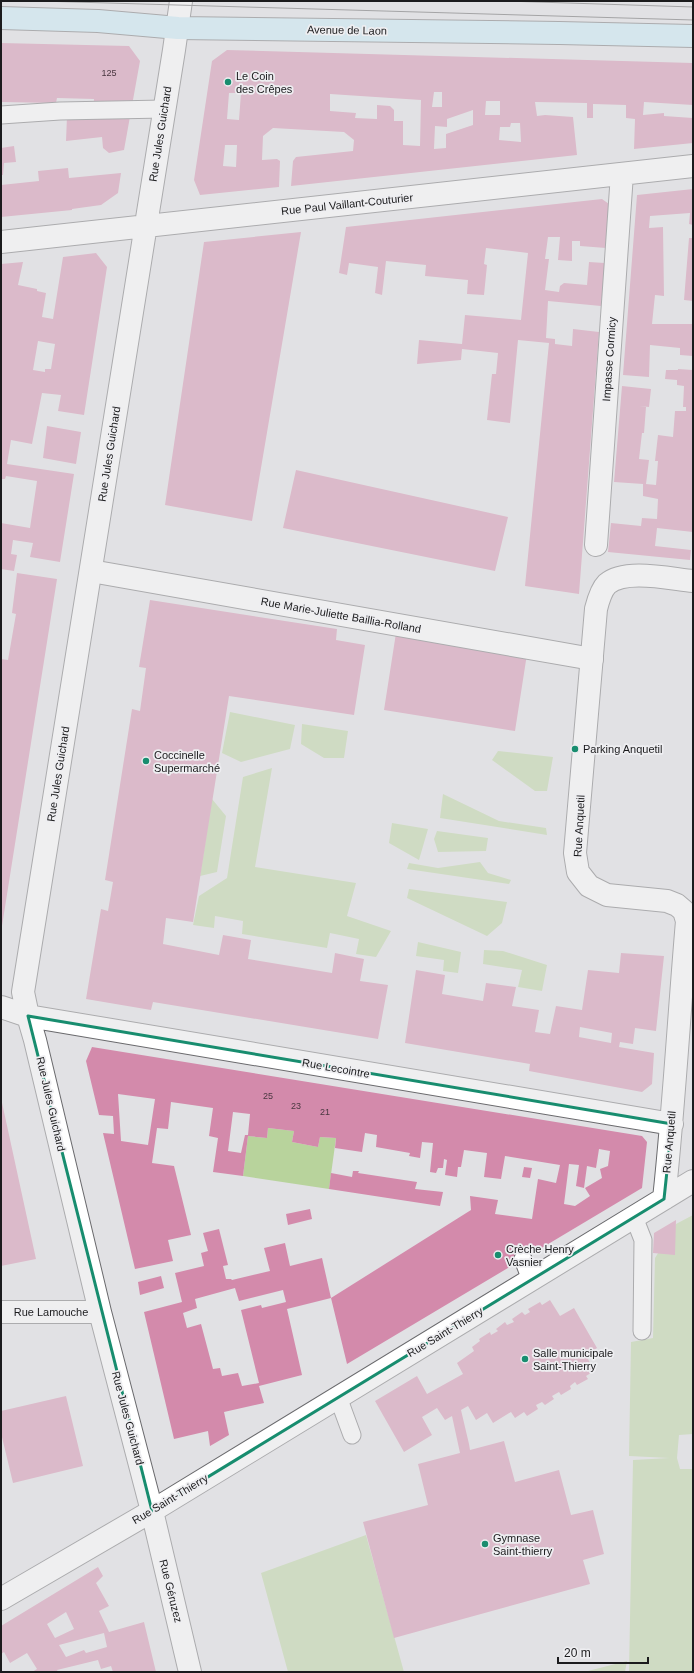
<svg xmlns="http://www.w3.org/2000/svg" width="694" height="1673" font-family="Arial,sans-serif">
<rect width="100%" height="100%" fill="#e1e1e4"/>
<path fill="#b8d39c" d="M230,712L295,725L290,749L241,762L222,753Z
M302,724L348,731L344,758H324L301,744Z
M498,751L553,757L547,791H535L492,760Z
M272,768L255,867L356,883L347,916L391,931L376,957L356,954L359,939L330,933L327,948L242,934L243,921L215,916L214,928L193,925L199,896L227,878L243,777Z
M443,794L499,821L546,828L547,835L440,818Z
M212,799L226,816L217,872L200,876Z
M392,823L428,829L419,860L389,843Z
M437,831L488,838L486,851L438,852L434,839Z
M480,862L488,873L511,880L509,884L407,869L409,863L438,868Z
M409,889L507,902L502,923L487,936L407,898Z
M418,942L461,952L458,973L443,971L444,960L416,956Z
M484,950L503,951L547,965L542,991L518,987L522,970L483,964Z
M268,1128L294,1131L292,1142L318,1147L320,1137L336,1138L329,1189L243,1176L248,1136L267,1138Z
M693,1215V1434L679,1435L677,1458L680,1469H693V1672H629L633,1460L669,1458L629,1456L631,1342L653,1338L655,1258L676,1224Z
M366,1535L404,1672H288L261,1573Z
M627,1661L625,1672H584Z"/>
<path fill="#d38aab" fill-rule="evenodd" d="M1,43L129,46L140,61L124,150L109,153L103,148L102,137L66,141L67,116H93L94,99L57,98L56,103L1,102Z
M227,50L693,63V105L644,102L643,115L664,113V116L693,118V143L634,149L635,119L626,118V105L593,104V118H587V103L535,102L537,116L545,115L573,117L577,155L291,186L293,161L296,157L353,151L354,140L344,132L273,128L263,136L262,160L277,159L280,161L279,187L200,195L194,180L212,61ZM434,92H442V107H432ZM229,93H241L239,120L227,119ZM330,94L421,100L420,146L403,145V121H394V110L390,106L377,105V119L355,118L356,113L330,111ZM486,101H500V115H485ZM473,110V125L446,134V148L434,149L435,126L447,127V119ZM511,123H520L521,142L499,140L500,127H510ZM225,145H237L236,167L223,166Z
M14,146L16,162L4,163L3,175H1V148Z
M68,168L69,178L121,173L118,193L101,205L72,209V210L1,217V185L39,181L38,171Z
M693,189V225L689,224L690,213L650,216L649,228L663,227L664,296L655,295L652,324H693V356L680,355V348L650,345L649,377L623,375L637,195Z
M602,199L609,204L606,248L580,246V241H572V261L558,260L560,237H548L545,259H549L545,290L559,292L560,286L564,283L587,285L589,262L605,263L601,306L548,301L546,338L555,339V344L572,346L573,329L599,332L579,594L525,586L549,343L518,340L510,423L487,420L492,374H496L498,353L462,349L461,360L417,364L419,340L462,344L465,315L521,320L528,253L486,248L484,264L487,265L484,295L467,294L468,280L425,276L426,265L386,261L382,295L375,293L378,267L349,263L347,275L339,273L346,227Z
M301,232L252,521L165,505L204,242Z
M689,238H693V301L684,300Z
M96,253L107,267L84,415L58,411L61,395L42,393L32,444L11,440L7,464L74,474L60,562L30,557L33,543L13,540L11,554L17,555L14,571L1,569V523L30,528L37,481L6,476L5,479H1V264L23,262L18,285L37,289V291L46,293L42,317L53,319L63,257ZM38,341L55,344L51,369H45V372L33,370Z
M678,369L693,370V532L657,528L655,546L691,550L690,560L608,552L611,523L641,526L642,518L657,519L658,499L643,496V484L614,482L622,386L651,389L649,407L639,406L646,407L644,433H642L639,459L649,460L646,484L656,485L658,461H655L658,435L673,437L675,411H686V407H683L684,386L677,385V380L665,379L666,370H678Z
M47,426L81,432L76,464L43,458Z
M296,470L508,517L495,571L283,528Z
M17,573L57,579L2,926L1,659L8,660L16,614L12,613Z
M150,600L337,629L336,640L365,645L354,715L229,696L193,922L166,918L163,944L219,955L223,935L251,940L248,959L332,973L335,953L364,959L360,981L388,985L378,1039L153,1002L151,1010L86,999L101,909L108,911L113,882L105,880L132,709L140,711L146,668L139,667Z
M396,633L527,654L515,731L384,710Z
M621,953L664,956L656,1031L635,1028L633,1044L620,1042L619,1047L654,1053L652,1084L642,1092L529,1071L531,1056L530,1064L405,1043L416,970L445,975L442,994L483,1001L486,983L516,987L512,1006L539,1010L535,1032L550,1034L556,1006L582,1010L588,970L619,973ZM580,1027L612,1033L611,1043L579,1037Z
M92,1047L642,1136L647,1142L642,1188L347,1364L331,1298L287,1309L302,1375L259,1386L264,1403L224,1412L229,1435L210,1446L208,1431L174,1439L144,1312L182,1302L175,1273L204,1266L201,1253L208,1251L203,1233L219,1229L228,1265L223,1266L226,1279H231L232,1280L270,1271L264,1248L285,1243L290,1266L322,1258L331,1298L471,1210L470,1196L498,1200L495,1214L532,1219L538,1179L556,1183L560,1165L505,1156L501,1179L484,1177L487,1153L464,1150L461,1167H458L457,1177L445,1175L447,1160L444,1159L443,1168H438L436,1173L430,1172L433,1143L422,1142L420,1158L409,1156L410,1153L376,1147L377,1135L365,1133L362,1152L335,1148L336,1138L320,1137L318,1147L292,1142L294,1131L268,1128L267,1138L248,1136L243,1176L213,1172L218,1138L209,1136L213,1108L171,1102L168,1129L157,1128L152,1163L174,1166L191,1235L168,1240L173,1261L135,1269L103,1133L114,1134L113,1116L99,1115L86,1061ZM118,1094L155,1099L148,1145L121,1141ZM233,1112L250,1114L248,1135H245L241,1153L228,1151ZM599,1149L610,1151L608,1166L600,1169L602,1178L585,1188L590,1196L575,1206L564,1204L569,1164L579,1165L576,1186L584,1188L587,1166L596,1168ZM235,1288L239,1301L283,1290L286,1302L262,1308L261,1305L241,1310L259,1383L242,1386L238,1373L222,1376L220,1368L213,1369L201,1324L187,1328L183,1313L197,1308L195,1299Z
M1,1098L36,1259L1,1266Z
M524,1167L532,1168L530,1178L522,1177Z
M353,1171H359L358,1173L417,1182L415,1189L443,1192L440,1206L329,1189L331,1173L352,1177Z
M310,1209L312,1219L288,1225L286,1214Z
M676,1220L675,1255L653,1253L654,1233Z
M161,1276L164,1288L140,1295L138,1282Z
M550,1300L560,1316L574,1308L597,1348L586,1355L594,1371L586,1376L588,1379L577,1385L575,1382L570,1386L571,1389L561,1395L559,1392L552,1396L554,1399L545,1405L542,1402L536,1405L538,1409L527,1416L524,1412L515,1418L511,1412L493,1423L487,1413L476,1420L468,1406L461,1410L469,1444L470,1450L504,1441L515,1482L559,1470L571,1515L593,1510L604,1554L583,1560L590,1584L394,1638L363,1522L428,1505L418,1464L460,1453L452,1416L445,1420L437,1408L422,1417L432,1435L404,1452L375,1401L417,1376L427,1394L463,1374L457,1363L474,1351L472,1347L480,1341L479,1339L490,1332L491,1335L498,1331L496,1329L505,1322L507,1325L514,1322L512,1319L522,1312L525,1315L530,1312L528,1309L540,1302L542,1305Z
M66,1396L83,1466L13,1483L1,1433V1411Z
M98,1567L103,1576L96,1583L109,1606L99,1611L109,1632L144,1622L156,1672H113L111,1666L101,1669L98,1660L57,1670L58,1672H32L37,1669L27,1653L10,1663L4,1652L1,1654V1626ZM66,1612L74,1629L55,1638L47,1624ZM104,1633L107,1647L86,1653L84,1650L66,1657L59,1645Z"/>
<g fill="none" stroke-linecap="round" stroke-linejoin="round">
<g stroke="#6a6a6d" stroke-width="19">
<path id="service" d="M1,115L60,111L164,109
M634,1217L643,1240L642,1331
M523,1259L531,1280
M338,1397L352,1435"/>
</g>
<g stroke="#6a6a6d" stroke-width="24">
<path id="pedestrian" d="M91,571L592,659"/>
</g>
<g stroke="#6a6a6d" stroke-width="24">
<path id="minor" d="M181,1L174,50L23,992L28,1016L35,1040L100,1312L152,1511L190,1672
M1,242L693,166
M596,545L622,174
M1,1007L28,1016L672,1124
M664,1199C674,1107 679,1014 687,921L684,911L677,905L667,901L607,895L589,886L578,872L575,853L596,609C598,601 601,590 607,584C625,568 671,579 693,581
M1,1312H100
M1,1599L152,1511L693,1181"/>
</g>
<g stroke="#6a6a6d" stroke-width="24">
<path id="secondary" d="M1,18L98,21L178,28L559,33L693,36"/>
</g>
<use href="#service" stroke="#fff" stroke-width="17"/>
<use href="#pedestrian" stroke="#fff" stroke-width="22"/>
<use href="#minor" stroke="#fff" stroke-width="22"/>
<use href="#secondary" stroke="#c6ecf9" stroke-width="22"/>
<path stroke="#59595b" stroke-width="1" d="M39,1L693,20
M505,1L693,7"/>
</g>
<path d="M0 0H694V1673H0ZM28,1016L672,1124L664,1199L152,1511Z" fill="#e1e1e4" fill-opacity=".55" fill-rule="evenodd"/>
<path fill="none" stroke="#188d6f" stroke-width="3" stroke-linejoin="round" d="M28,1016L672,1124L664,1199L152,1511Z"/>
<g fill="#188d6f" stroke="#eeeef1" stroke-width="1.5">
<circle cx="228" cy="82" r="4"/>
<circle cx="575" cy="749" r="4"/>
<circle cx="146" cy="761" r="4"/>
<circle cx="498" cy="1255" r="4"/>
<circle cx="525" cy="1359" r="4"/>
<circle cx="485" cy="1544" r="4"/>
</g>
<g text-anchor="middle" stroke-width="3.5" stroke-linejoin="round" paint-order="stroke">
<g font-size="9" fill="#493740">
<text x="109" y="76">125</text>
<text x="268" y="1099">25</text>
<text x="296" y="1109">23</text>
<text x="325" y="1115">21</text>
</g>
<g font-size="11" fill="#1b1b1d" stroke="#eeeef1">
<text transform="translate(347 30) rotate(1)" y="4">Avenue de Laon</text>
<text transform="translate(160 134) rotate(-81)" y="4">Rue Jules Guichard</text>
<text transform="translate(347 204) rotate(-6)" y="4">Rue Paul Vaillant-Couturier</text>
<text transform="translate(609 359) rotate(-86)" y="4">Impasse Cormicy</text>
<text transform="translate(109 454) rotate(-81)" y="4">Rue Jules Guichard</text>
<text transform="translate(341 615) rotate(10)" y="4">Rue Marie-Juliette Baillia-Rolland</text>
<text transform="translate(58 774) rotate(-81)" y="4">Rue Jules Guichard</text>
<text transform="translate(579 826) rotate(-87)" y="4">Rue Anquetil</text>
<text transform="translate(336 1068) rotate(10)" y="4">Rue Lecointre</text>
<text transform="translate(51 1104) rotate(77)" y="4">Rue Jules Guichard</text>
<text transform="translate(669 1142) rotate(-85)" y="4">Rue Anquetil</text>
<text x="51" y="1316">Rue Lamouche</text>
<text transform="translate(445 1332) rotate(-31)" y="4">Rue Saint-Thierry</text>
<text transform="translate(128 1418) rotate(75)" y="4">Rue Jules Guichard</text>
<text transform="translate(170 1499) rotate(-31)" y="4">Rue Saint-Thierry</text>
<text transform="translate(171 1591) rotate(76)" y="4">Rue Géruzez</text>
</g>
<g font-size="11" fill="#1b1b1d" stroke="#eeeef1" text-anchor="start">
<text x="236" y="80">Le Coin<tspan x="236" dy="13">des Crêpes</tspan></text>
<text x="583" y="753">Parking Anquetil</text>
<text x="154" y="759">Coccinelle<tspan x="154" dy="13">Supermarché</tspan></text>
<text x="506" y="1253">Crèche Henry<tspan x="506" dy="13">Vasnier</tspan></text>
<text x="533" y="1357">Salle municipale<tspan x="533" dy="13">Saint-Thierry</tspan></text>
<text x="493" y="1542">Gymnase<tspan x="493" dy="13">Saint-thierry</tspan></text>
</g>
</g>
<rect width="694" height="1673" fill="none" stroke="#1b1b1d" stroke-width="4"/>
<path d="M558 1657v6h90v-6" fill="none" stroke="#1b1b1d" stroke-width="2"/>
<text x="564" y="1657" font-size="12" fill="#1b1b1d" stroke="#eeeef1" stroke-width="3" paint-order="stroke">20 m</text>
</svg>
